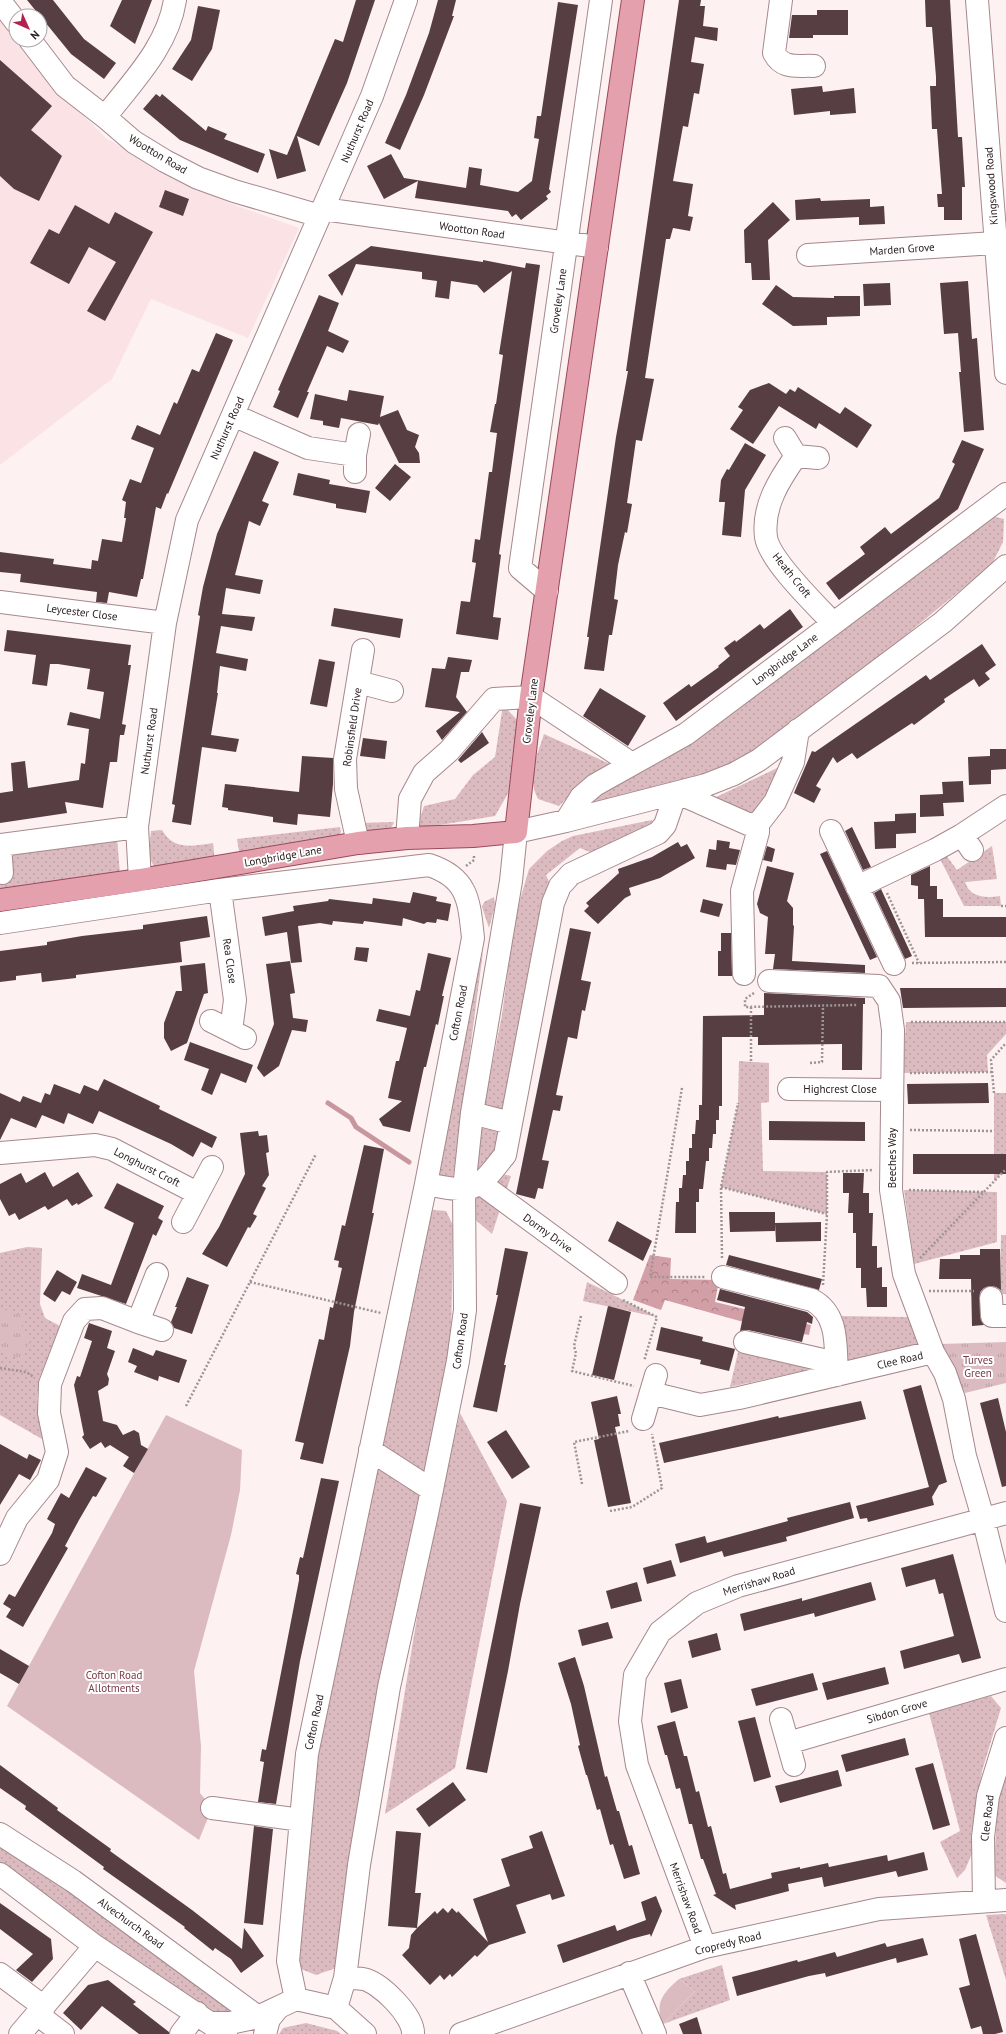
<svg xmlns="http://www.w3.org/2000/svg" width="1006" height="2034" font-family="'PT Sans',sans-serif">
<defs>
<pattern id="grass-dots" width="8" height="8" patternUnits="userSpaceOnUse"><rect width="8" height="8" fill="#dbbbbf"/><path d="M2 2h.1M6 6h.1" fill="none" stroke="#bca0a4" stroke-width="1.8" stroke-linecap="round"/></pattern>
<pattern id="forest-crowns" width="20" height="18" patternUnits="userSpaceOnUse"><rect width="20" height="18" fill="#d29fa6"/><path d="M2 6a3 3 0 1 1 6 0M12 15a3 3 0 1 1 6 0" fill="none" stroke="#ab8187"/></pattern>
<pattern id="park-tufts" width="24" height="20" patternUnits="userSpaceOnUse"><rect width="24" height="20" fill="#dbbbbf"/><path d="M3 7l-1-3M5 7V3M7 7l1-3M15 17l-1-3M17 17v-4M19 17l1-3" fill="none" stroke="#bca0a4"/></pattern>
</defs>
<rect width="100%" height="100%" fill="#fdf1f2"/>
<path fill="#fae2e5" d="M0,15L16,35V40H20L61,94L107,139L229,203L299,228L248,338L151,299L112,379L0,465Z"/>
<path fill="url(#grass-dots)" d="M987,515L1004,519L1003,542L992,564L786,734L716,773L598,805L589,803L590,798Z
M503,705L519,722L510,790L495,816L421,828L419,822L424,806L455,799L473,775L495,757Z
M544,734L610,764L584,781L559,806L538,799C526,776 537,757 544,734Z
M790,762L762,811L744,816L710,800Z
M652,820L653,830L597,855L580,848L546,875L551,886L498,1173L511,1176L492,1234L472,1217L481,1122L502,1015L515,917L529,869L547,851L562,841L573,836Z
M394,822C389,835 380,834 367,836L361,823Z
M340,827L341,832L337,839L240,857L237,839Z
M162,830C174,851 193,846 213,843L215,862L157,869C146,860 150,844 151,831Z
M117,838L120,874L0,895V845Z
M992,846L997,879L965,882C970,898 986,898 1000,896L1001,906H964L937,853L943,851L957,870Z
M494,897L495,906L489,928L482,907L484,902Z
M483,952L453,1178L438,1181L464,1024Z
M906,1022H1006V1034L987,1055L988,1072L903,1073Z
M739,1061L769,1063V1102L761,1103L763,1171L827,1172V1214L721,1187L738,1103Z
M994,1093H1006V1169L994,1181Z
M904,1190L997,1192V1242L914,1264Z
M433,1210L446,1211L453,1225L451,1345L336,1968L316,1975L296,1967L314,1758L392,1403L424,1240Z
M1001,1235H1006V1294L971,1296V1291H1000Z
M27,1247L42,1248L40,1304L45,1318L60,1326L39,1379L37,1399L42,1439L0,1415V1253Z
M587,1282L657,1317L583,1301Z
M836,1316L908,1317L919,1349L842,1367Z
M739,1348L826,1366L730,1387Z
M460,1413L507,1501L455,1768L385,1814L423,1580Z
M991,1696L1001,1708L982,1771L971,1835L973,1851L965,1870L957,1878L940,1842L960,1831L929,1713Z
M1006,1772V1883L994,1875L997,1805Z
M0,1845L67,1887L233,2008L231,2013L200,2011L0,1867Z
M1006,1914V1980L986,1915Z
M722,1965L730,2000L663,2024L695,1991L679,1979Z
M306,2023L337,2031L341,2034H279L283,2028Z"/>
<path fill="url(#forest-crowns)" d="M650,1255L671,1258L670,1279L719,1280L715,1302L811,1325L809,1335L747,1323L665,1300L661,1310L633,1300Z"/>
<path fill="url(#park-tufts)" d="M0,1308L25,1317L20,1331L32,1336L22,1360L0,1351Z
M1006,1342V1383L965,1393L940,1344Z"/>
<path fill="#dbbbbf" d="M166,1415L242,1450L240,1490L231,1535L194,1671L201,1746L200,1793L212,1808L199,1840L7,1706Z
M679,1979L695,1991L663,2024C654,2003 663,1993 679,1979Z"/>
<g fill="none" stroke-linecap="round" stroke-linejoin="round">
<path stroke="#c8979d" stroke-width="5" d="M328,1103L351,1118L356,1127L409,1162"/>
</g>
<path fill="#563e42" d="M27,0H53L84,39L116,63L104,79L71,54Z
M122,0H152L135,44L110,26Z
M356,0H375L347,83L319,146L297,136L306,171L277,179L269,149L287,155L335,39L343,42Z
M438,0H456L452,16H454L424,95L400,150L385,143L406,95L429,33Z
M679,0H701L700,6H705L703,26L718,28L717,41L695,37L691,62L704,64L699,94L694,93L688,127L683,126L673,181L693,184L688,216L693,217L690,231L673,228L670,239H666L645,378L654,379L642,441L636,440L627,503L632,504L627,533L625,532L618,565L614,599L618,600L612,635H609L604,671L584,669L589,637H587L616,437L628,371H626Z
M925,0H950L958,137H962L965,187H962V220H944V207H938L937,194H942L937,129H932L930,86H936V77L932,27H926Z
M558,2L578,5L549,189L551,192L546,196L548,199L521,220L516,214L512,217L508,211L415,198L418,181L384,199L367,166L391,154L404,178L466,188L469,167L482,169L480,185L518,192L532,181L539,139L534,138L537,116H541Z
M198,6L220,10L212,49L192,81L172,69L191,40Z
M817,10H848V35H813V38H789L792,15H817Z
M0,60L52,106L31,130L62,156L39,201L14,189L0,176Z
M822,86L823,92L854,88L856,113L830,115V111L794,115L791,89Z
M156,94L160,97L162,94L206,131L208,126L227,134L224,139L265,154L258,173L180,140L143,109Z
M165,190L189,199L183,216L159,207Z
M820,198L821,201L870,199V207L884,206L885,224L859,225V217L796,220L795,200Z
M773,202L790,220L768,240L770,280H752L751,263H745L744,230Z
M75,205L109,224L115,212L153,232L105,321L87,311L116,262L89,247L69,284L30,263L49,229L59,234Z
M371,246L483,262V260L525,268L526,263L540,265L499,554L501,555L493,617L501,618L498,640L456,634L461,601L470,602L476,563L472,562L475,539L480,540L489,472H492L497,433L490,432L495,404H496L503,355L499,354L512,271L484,293L477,285L451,281L449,299L435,297L437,281L422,279V272L356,264L342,296L328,275Z
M968,281L972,339L977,338L984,430L964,432L959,372H961L958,333L944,334L940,283Z
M890,283L891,305L864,306L863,284Z
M776,285L793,297L834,298V296H860V316L827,317V325L793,326L762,304Z
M319,295L339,303L328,331L349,341L343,353L327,346L307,392H309L298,418L273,407L280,391L278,390Z
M216,333L233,340L168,494L167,493L161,509L156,507L143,579H141L137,597L109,592L107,603L96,602L97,592L20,582L21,574L0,572V552L54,559L53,564L91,569L92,560L98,561L102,539L122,542L126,518H124L126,502L122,500L130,479L141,483L154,448L131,439L137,425L160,435L174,402L177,404L192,369L199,372Z
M769,383L786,394L790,389L795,392L798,387L840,414L845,407L872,425L857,448L819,423L816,429L779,406L753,444L730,429L743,410L738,407L750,390Z
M349,390L384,396L380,417L398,410L407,430L419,435L415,447L419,453L420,463H399L379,423L378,425L341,418L339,428L323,425V421L310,419L315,394L347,401Z
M962,440L984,449L958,509L839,600L826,583L865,554L860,547L885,527L891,534L939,498L955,464L952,462Z
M745,443L766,455L745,490L741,537L722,535L725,502H719L721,480L727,469L729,470Z
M254,451L279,462L262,501L269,504L260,526L249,521L235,575L263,580L260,594L226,588L222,614L255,617L252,631L221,626L216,653L248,659L246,671L220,666L217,693H218L211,735L239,739L236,752L202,747L191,825L172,822L175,805L172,804L200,616L198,615L203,587L217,534Z
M395,464L411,477L390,501L375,488Z
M298,473L330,480L329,484L370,491L366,513L336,508V504L293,495Z
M334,608L403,619L400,638L331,626Z
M790,609L803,627L676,721L663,703L689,684L691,687L719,667L718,666L730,656L724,648L735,640L736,642L760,624L764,629Z
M7,630L131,645L128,665H131L122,724L126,725L124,735H120L117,762H110L103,808L65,802L67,813L0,823V793L13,791L11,763L25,761L28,788L79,780L81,763L85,764L89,729L67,725L70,712L100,719L104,692L87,689L90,669L58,664H50L47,686L32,684L36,655L4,651Z
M982,644L996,665L985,673L990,679L979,687L974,679L944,699L945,702L914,725L912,723L857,759L852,753L837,763L833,757L816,786L821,789L814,803L794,793L812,751L815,752L926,675L930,680Z
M448,657L472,660L469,672H461L456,697L467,712L442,740L436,731L460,712L425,707L432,668L445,669Z
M319,659L335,662L327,707L310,704Z
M600,688L646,716L628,746L583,716Z
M482,732L489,743L461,763L458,760Z
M363,738L387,741L385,759L360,756Z
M990,749H1006V769L991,770V784L969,785L968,757L990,756Z
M302,756L333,758V784L330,817L298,814L297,825L273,822V817L228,810V808L222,807L225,784L299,792Z
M963,781L964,802L943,803L944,816L920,817V795L943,794L942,782Z
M916,813V833L896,834V848L875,849L874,822L895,821V814Z
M852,827L871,867L863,870L845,831Z
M717,840L730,842L729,848L740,850L736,865L727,864L726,870L706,867L709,849L716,850Z
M678,842L681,847L687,844L695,858L660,878L629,888L631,895L625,898L598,924L584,911L589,906L586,903L619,873L618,869L652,857Z
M767,846L775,849L772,862L763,860Z
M827,851L877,957L870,960L820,854Z
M767,866L794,873L787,901L793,908V925L794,926L792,961L865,965V973L773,969L775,954H765L768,917L760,913L757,904Z
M930,866V886H937V899H943V917H1006V937H925L924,899H918V886L911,885V875Z
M881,889L912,956L905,959L874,893Z
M413,892L437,897L436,901L451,904L448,921L437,919L436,923L427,922L424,924L403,918L402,926L364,921L363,924L333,921L332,925L320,923L298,926L302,962L291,963L287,932L265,936L262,917L294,911L293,906L328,901L329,899L372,904L373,898L410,903Z
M703,899L723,904L719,917L700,912Z
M207,916L210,937L180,942L182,962L76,975V978L42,982L41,973L16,976V980L0,982V951L47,945V942L82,936L143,929V925Z
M570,928L591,932L581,980L591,982L585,1011L582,1010L577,1039L568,1037L556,1095L563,1096L560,1111L553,1110L542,1160L549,1161L543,1189L538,1188L535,1199L516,1194Z
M721,933H731L732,976H718V951H721Z
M356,947L369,948L367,962L354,960Z
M428,953L451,958L442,996H444L438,1025L436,1024L426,1067H424L410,1132L383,1126L379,1119L402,1101L388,1098L396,1061H399L407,1028L376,1021L379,1009L410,1016L416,990L420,991Z
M290,961L295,993L290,994L293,1018L308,1020L306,1032L292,1030L279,1066L264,1077L257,1068L274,1024L266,964Z
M205,963L208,993L204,994L187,1043L171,1051L164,1038V1023L176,991H182L180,966Z
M900,988H1006V1007L903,1008Z
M764,993L865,998V1004H863L862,1070H842V1044L758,1045V1037H722V1106H719V1120H716V1134H713L712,1148H709V1161H706L703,1189H699V1202H696V1233H675L676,1202H679V1188H682L683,1175H686V1161H689V1148H692V1134H695L696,1120H699V1105H702L703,1016L764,1015Z
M190,1042L253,1065L246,1083L221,1073L212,1095L201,1090L209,1069L184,1060Z
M104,1079L160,1106L159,1109L217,1137L212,1148L201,1142L193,1157L171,1144L99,1111L93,1124L68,1113L64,1124L42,1115L36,1128L11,1118L0,1140V1093L20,1102L23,1096L41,1103L45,1093L50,1095L54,1084L80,1094L84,1085L98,1091Z
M988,1083L989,1103L908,1104L907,1084Z
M769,1121L865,1122V1141L769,1140Z
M258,1131L259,1136L267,1135L269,1152L266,1153L269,1175L262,1186L266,1188L253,1214L257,1216L250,1228L248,1227L227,1267L202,1254L219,1227L245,1174L240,1133Z
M364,1145L384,1149L372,1213H374L354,1312L350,1346L323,1464L300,1459L304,1443L295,1441L319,1339L324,1340L330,1307L333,1308L342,1268L338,1267L339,1261L334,1260L342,1225L345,1226Z
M913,1154H1006V1174H913Z
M45,1172L53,1187L78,1172L93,1196L78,1205L77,1203L72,1206L67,1199L48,1210L45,1206L19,1220L15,1213L9,1216L0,1199V1184L21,1173L26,1183Z
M843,1173H864L863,1193H869V1213H873L872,1246H877V1268L882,1267V1287H887V1307H867L866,1288H861V1268H856V1233H853V1213H848L849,1193H843Z
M117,1183L164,1206L158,1218L163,1221L156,1236L153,1234L126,1304L77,1288L82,1274L111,1285L134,1223L104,1208Z
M729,1212H775V1231L730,1232Z
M617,1221L652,1241L643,1261L608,1241Z
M821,1222V1241L776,1242L775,1223Z
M505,1248L528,1252L504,1365H506L497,1412L473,1407L498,1295H496Z
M980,1249H1000L1001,1290L996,1287L990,1286L984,1288L980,1292V1317L984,1325L972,1326L971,1279H939L940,1259H960V1255H980Z
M729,1255L822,1279L819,1290L726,1265Z
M57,1270L77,1282L70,1295L62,1291L55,1302L43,1294Z
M187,1277L209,1285L192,1334L174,1328L171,1322L177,1307H175Z
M720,1289L807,1312L813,1317L812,1324L807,1322L802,1342L748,1330L740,1331L745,1307L717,1300Z
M608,1306L631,1312L614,1380L592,1375Z
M89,1323L112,1331L107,1348L115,1351L107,1374L109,1379L108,1385L98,1391L103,1421L117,1425L123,1435L134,1430L139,1433L141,1445L148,1449L134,1473L123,1466L129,1457L110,1445L105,1448L101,1442L90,1449L82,1437L84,1435L74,1385L77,1376L80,1377L92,1341L84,1338Z
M661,1327L703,1337L702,1341L735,1349L729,1371L700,1364L701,1360L656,1350Z
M133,1348L153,1356L156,1350L187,1360L179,1383L159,1376L158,1381L134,1372L137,1366L128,1362Z
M921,1385L947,1482L939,1485L932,1497L934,1505L868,1522L867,1518L860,1519L856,1506L929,1487L903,1390Z
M617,1396L621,1414H618L620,1426L615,1427L631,1503L608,1507L594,1440L599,1439L591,1402Z
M998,1398L1006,1432V1486L1002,1487L980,1403Z
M861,1401L866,1419L664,1463L659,1443L778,1416L779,1418Z
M506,1430L530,1467L512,1479L487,1442Z
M0,1444L27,1459L29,1454L41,1460L30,1480L19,1474L0,1505Z
M86,1467L107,1478L96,1497L93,1496L79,1520L65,1546L68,1548L23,1627L6,1617L11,1609L3,1604L9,1594L15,1597L52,1533L55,1524L47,1519L61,1493L69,1498Z
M321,1478L339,1481L300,1661L276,1804L258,1802L264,1762L260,1761L262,1749L266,1750L299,1580V1575L296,1574L300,1557L303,1558Z
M850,1502L854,1518L786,1537L787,1541L724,1557L722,1551L680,1563L675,1544L705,1536L707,1543L788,1521L787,1518Z
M520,1503L541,1507L520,1604L508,1671L487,1773L466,1769Z
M953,1554L981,1658L962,1663L959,1654L904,1669L900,1651L954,1636L943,1593L939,1594L935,1579L906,1587L901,1568Z
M671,1560L676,1576L647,1584L643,1568Z
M637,1582L642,1601L611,1609L606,1591Z
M871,1582L876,1600L815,1617L814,1613L744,1631L740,1614L802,1598V1601Z
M608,1622L613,1638L582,1646L578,1630Z
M717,1633L721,1650L692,1658L688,1641Z
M0,1649L29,1666L19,1684L0,1673Z
M575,1657L584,1686L605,1777L607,1776L617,1811H619L629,1846L632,1845L640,1874L624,1879L613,1844L610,1845L600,1809L597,1810L587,1775H586L578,1746L580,1745L571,1704L558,1663Z
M885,1667L889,1684L827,1700L822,1683Z
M813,1673L818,1690L756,1706L751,1689Z
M681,1679L688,1708L671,1713L664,1683Z
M755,1717L771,1777L754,1782L738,1721Z
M675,1721L684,1756H687L696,1792L699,1791L708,1827L711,1826L723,1874L726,1873L730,1889L772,1878L771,1873L800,1867V1869L828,1863L829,1867L887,1855L888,1861L924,1852L928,1870L898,1877L896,1871L824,1887L822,1877L788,1884L789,1891L735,1905L736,1910L713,1895L716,1894L703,1859H701L692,1824H689L680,1788L676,1789L667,1755H665L657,1726Z
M905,1738L909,1755L846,1772L841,1755Z
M933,1763L950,1825L933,1830L915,1768Z
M0,1765L58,1808L57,1810L111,1849L110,1851L192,1910L242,1949L244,1928L264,1956L241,1973L231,1959L215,1948L213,1951L184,1928L185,1927L103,1869L104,1867L25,1809L26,1806L0,1788Z
M838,1770L842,1786L780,1803L775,1786Z
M453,1782L466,1800L429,1827L416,1809Z
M254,1826L273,1829L263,1925L244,1923Z
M396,1831L421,1833L415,1893H421L417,1928L435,1911L437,1914L443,1908L448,1913L452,1908L457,1913L458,1911L488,1942L473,1899L510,1886L501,1859L533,1848L529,1836L542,1831L565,1896L552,1900L550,1894L516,1905L526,1933L489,1945L477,1957L475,1955L452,1977L450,1974L444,1980L440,1975L430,1985L402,1955L409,1948L411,1935L417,1928L388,1926Z
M656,1896L662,1911L651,1937L650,1934L631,1939L563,1963L557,1945L615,1925L617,1931L646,1920L641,1902Z
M0,1903L51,1939L53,1959L32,1982L16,1970L33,1954L0,1929Z
M976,1934L1003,2032L995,2034H983L981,2026L971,2029L959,1988L970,1985L959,1939Z
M923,1938L928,1955L897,1963L896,1958L826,1977L825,1973L809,1976L737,1996L732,1977L797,1960L798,1962L835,1952L837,1957L885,1943L887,1947Z
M108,1980L136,2002L133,2004L169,2032V2034H139L102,2006L81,2030L63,2013L88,1985Z
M697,2017L702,2034H683L679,2024Z"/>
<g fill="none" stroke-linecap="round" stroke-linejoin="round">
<g stroke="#a5898c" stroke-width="24">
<path id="minor" d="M781,0L774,53C783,70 798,65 814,66
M977,0L1006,373
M0,1L16,22
M30,40L65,86L105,117L134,142L165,161L198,178L234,191L320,216
M105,117C133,81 168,46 175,0
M323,209L597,247
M808,255L995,243
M233,415L308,448L355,455
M785,438L796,456L818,458
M796,456C779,480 762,507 766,537C769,560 817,606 833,623
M355,472V455L359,434
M547,591L520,568L601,0
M0,602L165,623
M358,682L392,691
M678,793L748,824H758L775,802L793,762L798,730
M566,821L581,797L595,785L686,734L1006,494
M831,831L894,964
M407,838L410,799L424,773L449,751L494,699L531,697L632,764
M358,843L346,789L345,759L363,650
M972,850L962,835L1006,806
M2,873L0,845L137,827
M140,880L137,827L165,623L187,520L372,96L406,0
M857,887L935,850L962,835
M220,890L235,1000L231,1031
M0,923L220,890L429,865C469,878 469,902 473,938L426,1184L307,1754L288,1961L296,1999
M744,974L742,891L758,832V824
M769,981L879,986L889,1001L893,1030L891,1190L904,1274L933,1352
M211,1021L245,1038
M789,1089L892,1090
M472,1113L511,1123
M0,1153L95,1145L112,1149L197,1193
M480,1183L616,1283
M426,1184C443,1187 466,1194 480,1183C490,1176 497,1164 505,1155L553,903L560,886L571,874L658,833L665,825L676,793
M183,1222L212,1167
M723,1277L812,1300C840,1315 835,1348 837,1375
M991,1298L992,1316H1006
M138,1322L162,1330
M745,1342L836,1363
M651,1393L700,1405L739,1398L933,1352L945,1373L954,1399L965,1456L983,1518L1006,1611
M643,1419L656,1375
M370,1450L432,1490
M0,1554L17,1518L48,1480L57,1452L49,1413L50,1384L74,1321L85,1309L102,1308L138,1322L157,1274
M781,1719L794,1765
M788,1743L1006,1679
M212,1808L301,1820
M0,1834L73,1881L258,2017
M0,1874L95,1946L226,2034
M984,1901L983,1837L988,1796L1006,1738
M705,1947L637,1765L630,1721L635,1675L660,1632L697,1603L738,1586L1006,1513
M629,1973L655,2034
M0,1974L44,2007
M345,1978C350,1978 358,1978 363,1979C380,1982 414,2016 413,2034
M336,2008L345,1978L359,1865L389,1687L427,1514L458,1361L465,1310L464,1189L472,1113L511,881L516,832L566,821L706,785L734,774L759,760L943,622L1006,566
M37,2014L63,2034
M210,2023H230L258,2017L296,1999L336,2008L365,2034
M20,2034L95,1946
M181,2034L197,2013
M265,2034L269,2019L278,2008
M461,2034L705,1947L879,1909L1006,1900"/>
</g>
<g stroke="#994a5a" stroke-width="24">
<path id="major" d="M0,900L140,880L358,843L407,838L473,836L516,832L531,697L633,0"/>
</g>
<path stroke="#9f9495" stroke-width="2.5" stroke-dasharray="2 2" stroke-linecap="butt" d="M466,866L474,860V856
M887,893L919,963
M1001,906H1006
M912,963L1006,962
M754,993L745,999V1007L857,1005
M751,1007V1062
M911,1022H1006
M810,1063L822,1062L823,1006
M910,1073L992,1072
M682,1088L650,1277H706
M994,1093L991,1060L1006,1043
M910,1130L994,1131
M721,1187L827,1214
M909,1190L984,1192
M722,1258L721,1187L738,1103
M920,1258L1006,1169
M250,1282L381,1313
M823,1285L827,1214V1172L873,1170
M929,1291H974
M623,1300L657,1317L644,1361
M581,1316L574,1346L576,1353L572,1371L634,1386
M0,1368L26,1372L34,1377
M186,1406L316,1154
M582,1484L574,1442L629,1431
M610,1511L632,1507L662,1488L652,1434"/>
<use href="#minor" stroke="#fff" stroke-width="22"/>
<use href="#major" stroke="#e5a0ae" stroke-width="22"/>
</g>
<g text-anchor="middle" stroke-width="4" stroke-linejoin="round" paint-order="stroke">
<g font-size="11" fill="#2c2123" stroke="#fff">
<text transform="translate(357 131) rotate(-67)" y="4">Nuthurst Road</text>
<text transform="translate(158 154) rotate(31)" y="4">Wootton Road</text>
<text transform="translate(991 186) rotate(-94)" y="4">Kingswood Road</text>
<text transform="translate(472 230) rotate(8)" y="4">Wootton Road</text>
<text transform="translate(902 249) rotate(-4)" y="4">Marden Grove</text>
<text transform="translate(558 301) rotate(-82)" y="4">Groveley Lane</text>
<text transform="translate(227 428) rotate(-66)" y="4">Nuthurst Road</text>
<text transform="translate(792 575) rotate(51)" y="4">Heath Croft</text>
<text transform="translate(82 612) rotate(7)" y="4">Leycester Close</text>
<text transform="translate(785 659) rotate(-37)" y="4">Longbridge Lane</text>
<text transform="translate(530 711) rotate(-83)" y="4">Groveley Lane</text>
<text transform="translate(352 727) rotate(-82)" y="4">Robinsfield Drive</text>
<text transform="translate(149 741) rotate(-82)" y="4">Nuthurst Road</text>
<text transform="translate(283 856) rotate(-10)" y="4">Longbridge Lane</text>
<text transform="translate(230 961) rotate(82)" y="4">Rea Close</text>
<text transform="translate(458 1013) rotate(-79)" y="4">Cofton Road</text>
<text x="840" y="1093">Highcrest Close</text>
<text transform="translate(892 1158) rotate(-90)" y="4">Beeches Way</text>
<text transform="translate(147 1167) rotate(27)" y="4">Longhurst Croft</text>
<text transform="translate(548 1233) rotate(36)" y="4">Dormy Drive</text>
<text transform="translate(460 1341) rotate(-82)" y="4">Cofton Road</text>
<text transform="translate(900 1360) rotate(-13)" y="4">Clee Road</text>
<text transform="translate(759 1581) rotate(-17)" y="4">Merrishaw Road</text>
<text transform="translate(897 1711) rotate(-16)" y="4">Sibdon Grove</text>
<text transform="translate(314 1722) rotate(-78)" y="4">Cofton Road</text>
<text transform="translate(987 1818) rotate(-83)" y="4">Clee Road</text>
<text transform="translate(686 1898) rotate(70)" y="4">Merrishaw Road</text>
<text transform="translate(131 1923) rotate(36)" y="4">Alvechurch Road</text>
<text transform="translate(728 1943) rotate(-14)" y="4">Cropredy Road</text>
</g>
<g font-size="11" fill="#7a3946" stroke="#fff">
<text x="978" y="1364">Turves<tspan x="978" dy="13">Green</tspan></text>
<text x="114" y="1679">Cofton Road<tspan x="114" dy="13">Allotments</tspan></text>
</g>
</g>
<g transform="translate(28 28) rotate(135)"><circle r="19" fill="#ffffff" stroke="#aba6a7"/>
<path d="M0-3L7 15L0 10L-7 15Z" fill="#b3224e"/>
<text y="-6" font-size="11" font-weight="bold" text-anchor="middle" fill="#2c2123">N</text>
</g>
</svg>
